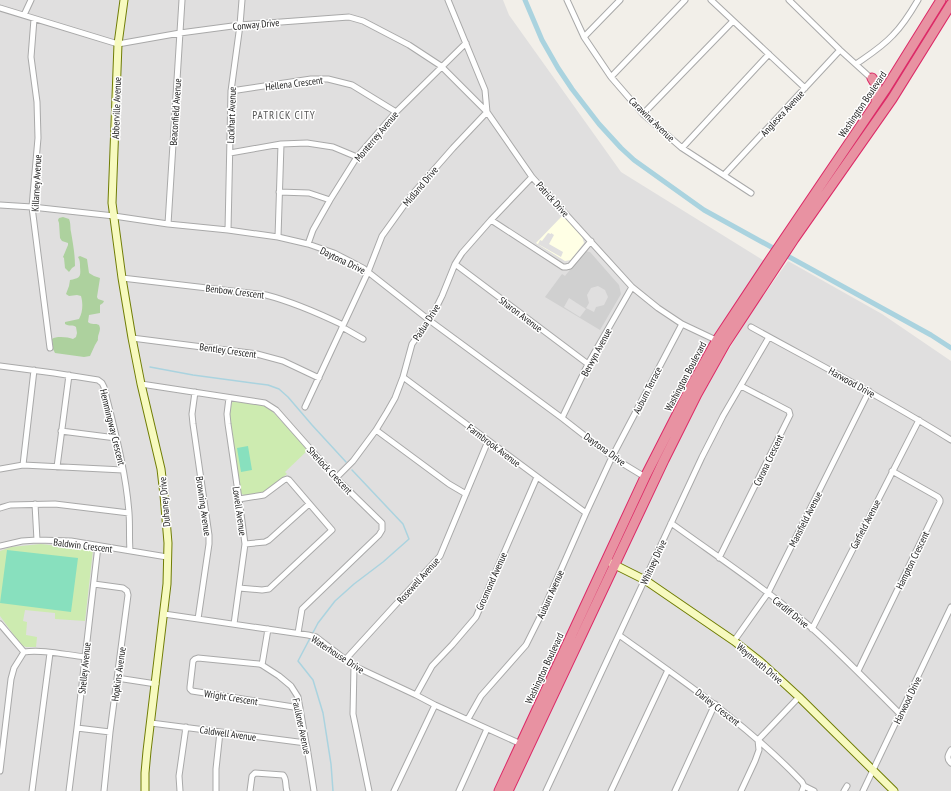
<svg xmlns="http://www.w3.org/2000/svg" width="951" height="791" font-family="'PT Sans Narrow',sans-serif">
<rect width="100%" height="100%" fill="#f2efe9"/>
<path fill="#e0dfdf" d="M0,0H503L509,15L621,172L766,262L739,307L687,383L497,791H0Z
M788,261L882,314L951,361V791H509L640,517L711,379L749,316Z"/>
<path fill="#ffffe5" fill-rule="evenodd" d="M563,215L582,236L584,243L571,260L565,261L536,243ZM548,233L551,234V233L554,235L549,244L563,252L561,257L538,244L540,240L542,241Z"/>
<path fill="#d0d0d0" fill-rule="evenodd" d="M585,251L590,252L619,285L621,294L600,330L545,297L562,274L565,276ZM598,286L605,290L608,297L604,305L596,307L594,312L586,308L589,303L587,295L591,288ZM569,298L586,309L580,317L564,307Z"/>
<path fill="#cdebb0" d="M233,401H238L262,405L267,406L271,410L308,450L285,472L287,474L265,492L247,495H244L240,493L229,413L232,403Z
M41,544L93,550L85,621L55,619V613L25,610L23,621L27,622L26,635L37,637L36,647H26L21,645L0,616V551L11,547Z"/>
<path fill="#add19e" d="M63,217L69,219C71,224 70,227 71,232C73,243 75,255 75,266L72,268L69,272L65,268L64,258L63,257L68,245V243L62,241L60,238L59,223L58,220L59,218Z
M80,256L87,259L89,273L94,276L100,278L97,297L98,299L104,301L103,303L100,305V313L89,315L88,322C91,325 96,323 99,325C102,331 97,334 98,340L95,345L90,356L84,357L55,353L53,349L52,339C56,336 68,337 73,339L76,337L77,333L76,327C73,324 69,327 65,324V322L79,319C83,312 83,303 81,296L77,295L69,296L66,294L69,286L70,280C80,278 81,277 80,267C80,263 80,260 78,257Z"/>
<path fill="#88e0be" d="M248,446L252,470L241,472L237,448Z
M7,550L78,558L71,612L0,603Z"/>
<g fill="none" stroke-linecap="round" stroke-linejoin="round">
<path stroke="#aad3df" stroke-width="1.5" d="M150,367L193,375L268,385L279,389L288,397L312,425L346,462
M333,791L331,764L323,713L313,680L298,661L318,623L335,601L354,584L383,562L409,539L403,524L352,470"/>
<path stroke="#aad3df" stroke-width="5" d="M525,0L542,40L558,68L572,89L599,124L621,148L634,160L704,210L931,335L951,348"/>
<g stroke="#a9a9a9" stroke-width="7">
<path id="street" d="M448,0L485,90L487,112L532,177L632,287L658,308L682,324L718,341
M567,0L584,37L611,77L643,114L682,148L751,193
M711,0L805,88
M789,0L840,50L872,79
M0,8L118,44L180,33L240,25L349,17L363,21L409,45L441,66L487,112
M24,15L31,0
M34,19L31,57L37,102L38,138L32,207L50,348
M584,37L620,0
M856,64C869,55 882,47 893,35C903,25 911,12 918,0
M611,77L685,0
M231,91L311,79H328L352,85L396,112
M643,114L733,21
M682,148L769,54
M230,153L281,144L307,143L333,147L357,157
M724,175L840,50
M279,192L309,193L330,200
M0,205L32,207L114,216L168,224L228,230L278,237L308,244L334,253L363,268L429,320L562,418L612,457L645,477
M491,220L563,267H566L570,266L591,241
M168,224L182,0
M228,230L231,91L240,25L242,0
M278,237L281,144
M308,244L313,230L330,200L357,157L396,112L466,43
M455,264L588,364
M122,278L266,295C293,302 318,313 343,325
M342,327L363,339
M751,327C818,364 886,399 951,440
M132,338L257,354L283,361L319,378
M0,366L54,373L98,380L102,383L104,387C114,428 126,471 129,513C130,526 129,538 130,550
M403,377L586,513
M141,384L265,403L276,410L336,478L382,523V530L379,535L302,609L298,633
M195,392L192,414L193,424L209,535V544L198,619
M229,398L227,414L228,424L239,499L245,544L234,624
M305,407L368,272L382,236L410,197L453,148L487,112
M562,418L588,364L632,287
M376,430L449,484L466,494
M61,431L116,438
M23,465L34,370
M57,467L69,375
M0,469L23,465L123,470
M336,478L353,461L376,430L387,412L395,398L403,377L412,344L429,320L436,308L442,296L455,264L462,253L491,220L532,177
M35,504L37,540
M0,508L10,505L55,504L129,513
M671,523C718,557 769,591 813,629C843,656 871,685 900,714
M245,544L265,542L269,540L309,504
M0,546L22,541L37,540L71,541L167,557
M719,558L790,415L789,411L741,386
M94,584L123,588L127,591L128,595L110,732L104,791
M239,588L262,590L269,589L332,530L289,480L287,479L284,480L264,495L239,499
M164,614L308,635L316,637L354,666L416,695L435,705L521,744
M0,624L24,652C43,649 66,655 85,657
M812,629L919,420
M619,635C683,681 748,725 802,782L804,786L802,791
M734,641L768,593L869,391
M345,660L440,556L488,441
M262,665L268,629
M354,666L353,714L369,791
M858,671L940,502V500L938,497L892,471
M117,678L156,684
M416,695L432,666L452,645L476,617L537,477
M300,708L192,691L190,689V687L193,661L195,659L198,658L259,664L262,665L279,676L291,686L298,697L306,743L307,747L314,791
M468,719L481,696L526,645L541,615L586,513L612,457L682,324
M151,723L306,743
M77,728L110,732
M951,750C948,755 946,758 951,763
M0,771L11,679L14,668L24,652
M804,786L814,791
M32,791L50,653
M69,791L77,728L98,546
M180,791L179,776L186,727
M216,791V769L220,732
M250,791L252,776L255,773L283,775C287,779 285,786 287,791
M394,791L435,705
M459,791L487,729
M546,791L702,457L723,416L769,337
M611,791L668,670
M675,791L715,704
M741,791L755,761L759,750L758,740L799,697
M844,791L847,786
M863,791L951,607"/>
</g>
<g stroke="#707d05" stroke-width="9">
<path id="secondary" d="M124,0L118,44L112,203L122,278L132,338L141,384L161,469L164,495L168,543L167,584L147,751L145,773V791
M611,563L645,580L734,641L762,663L799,697L894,791"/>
</g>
<g stroke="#dc2a67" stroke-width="11">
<path id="highway" d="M872,78C877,86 880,92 876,101
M499,791L645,477L693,383L717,340L770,260L885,90L941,0
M508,791L664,460L697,394L725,344L794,239L892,99L951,4"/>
</g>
<use href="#street" stroke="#fff" stroke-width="5"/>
<use href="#secondary" stroke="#f7fabf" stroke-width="7"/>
<use href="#highway" stroke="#e892a2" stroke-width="9"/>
</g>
<g text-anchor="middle" stroke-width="3" stroke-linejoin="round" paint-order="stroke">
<g font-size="10" fill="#222" stroke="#fff">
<text transform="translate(256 24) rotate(-5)" y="4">Conway Drive</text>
<text transform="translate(294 83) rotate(-7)" y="4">Hellena Crescent</text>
<text transform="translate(862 104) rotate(-56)" y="4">Washington Boulevard</text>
<text transform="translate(116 108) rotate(-88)" y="4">Abberville Avenue</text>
<text transform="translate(175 112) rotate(-86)" y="4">Beaconfield Avenue</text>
<text transform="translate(782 113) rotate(-47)" y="4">Anglesea Avenue</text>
<text transform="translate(231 115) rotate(-88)" y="4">Lockhart Avenue</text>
<text transform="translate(652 119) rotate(44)" y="4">Carawina Avenue</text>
<text transform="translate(376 136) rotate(-50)" y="4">Monterrey Avenue</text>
<text transform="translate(36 183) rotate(-87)" y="4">Killarney Avenue</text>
<text transform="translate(420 186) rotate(-50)" y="4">Midland Drive</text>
<text transform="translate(553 199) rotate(48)" y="4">Patrick Drive</text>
<text transform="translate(343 260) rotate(26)" y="4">Daytona Drive</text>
<text transform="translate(235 291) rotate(7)" y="4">Benbow Crescent</text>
<text transform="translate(521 314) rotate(37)" y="4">Sharon Avenue</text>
<text transform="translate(426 322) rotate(-57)" y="4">Padua Drive</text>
<text transform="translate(228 350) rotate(8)" y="4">Bentley Crescent</text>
<text transform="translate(596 352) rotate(-62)" y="4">Berwyn Avenue</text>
<text transform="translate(685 376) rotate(-62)" y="4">Washington Boulevard</text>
<text transform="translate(852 382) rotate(29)" y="4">Harwood Drive</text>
<text transform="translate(647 390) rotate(-63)" y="4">Auburn Terrace</text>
<text transform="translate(113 427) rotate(76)" y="4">Hemmingway Crescent</text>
<text transform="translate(494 445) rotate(37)" y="4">Farmbrook Avenue</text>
<text transform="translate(605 449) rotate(36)" y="4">Daytona Drive</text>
<text transform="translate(768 460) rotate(-64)" y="4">Corona Crescent</text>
<text transform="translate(330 470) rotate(47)" y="4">Sherlock Crescent</text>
<text transform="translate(164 502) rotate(-95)" y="4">Duhaney Drive</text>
<text transform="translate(204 506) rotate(82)" y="4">Browning Avenue</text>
<text transform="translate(240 511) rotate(82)" y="4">Lowell Avenue</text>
<text transform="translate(805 519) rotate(-63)" y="4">Mansfield Avenue</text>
<text transform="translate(865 524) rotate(-63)" y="4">Garfield Avenue</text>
<text transform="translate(83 545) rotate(7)" y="4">Baldwin Crescent</text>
<text transform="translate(912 560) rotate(-64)" y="4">Hampton Crescent</text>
<text transform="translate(653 562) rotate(-65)" y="4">Whitney Drive</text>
<text transform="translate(418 580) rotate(-48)" y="4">Rosewell Avenue</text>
<text transform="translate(491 581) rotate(-66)" y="4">Grosmond Avenue</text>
<text transform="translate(550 594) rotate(-66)" y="4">Auburn Avenue</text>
<text transform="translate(791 612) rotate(39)" y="4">Cardiff Drive</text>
<text transform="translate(338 654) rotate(33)" y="4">Waterhouse Drive</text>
<text transform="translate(760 663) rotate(40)" y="4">Weymouth Drive</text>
<text transform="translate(84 668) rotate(-84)" y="4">Shelley Avenue</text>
<text transform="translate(544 668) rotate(-65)" y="4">Washington Boulevard</text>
<text transform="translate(118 674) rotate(-82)" y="4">Hopkins Avenue</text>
<text transform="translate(231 697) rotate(9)" y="4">Wright Crescent</text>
<text transform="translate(907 700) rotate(-64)" y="4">Harwood Drive</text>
<text transform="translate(718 707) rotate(38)" y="4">Darley Crescent</text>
<text transform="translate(302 726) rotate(78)" y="4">Faulkner Avenue</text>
<text transform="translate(228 733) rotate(8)" y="4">Caldwell Avenue</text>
</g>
<g font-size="11" letter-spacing="1" fill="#555" stroke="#fff">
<text x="284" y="119">PATRICK CITY</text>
</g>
</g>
</svg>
